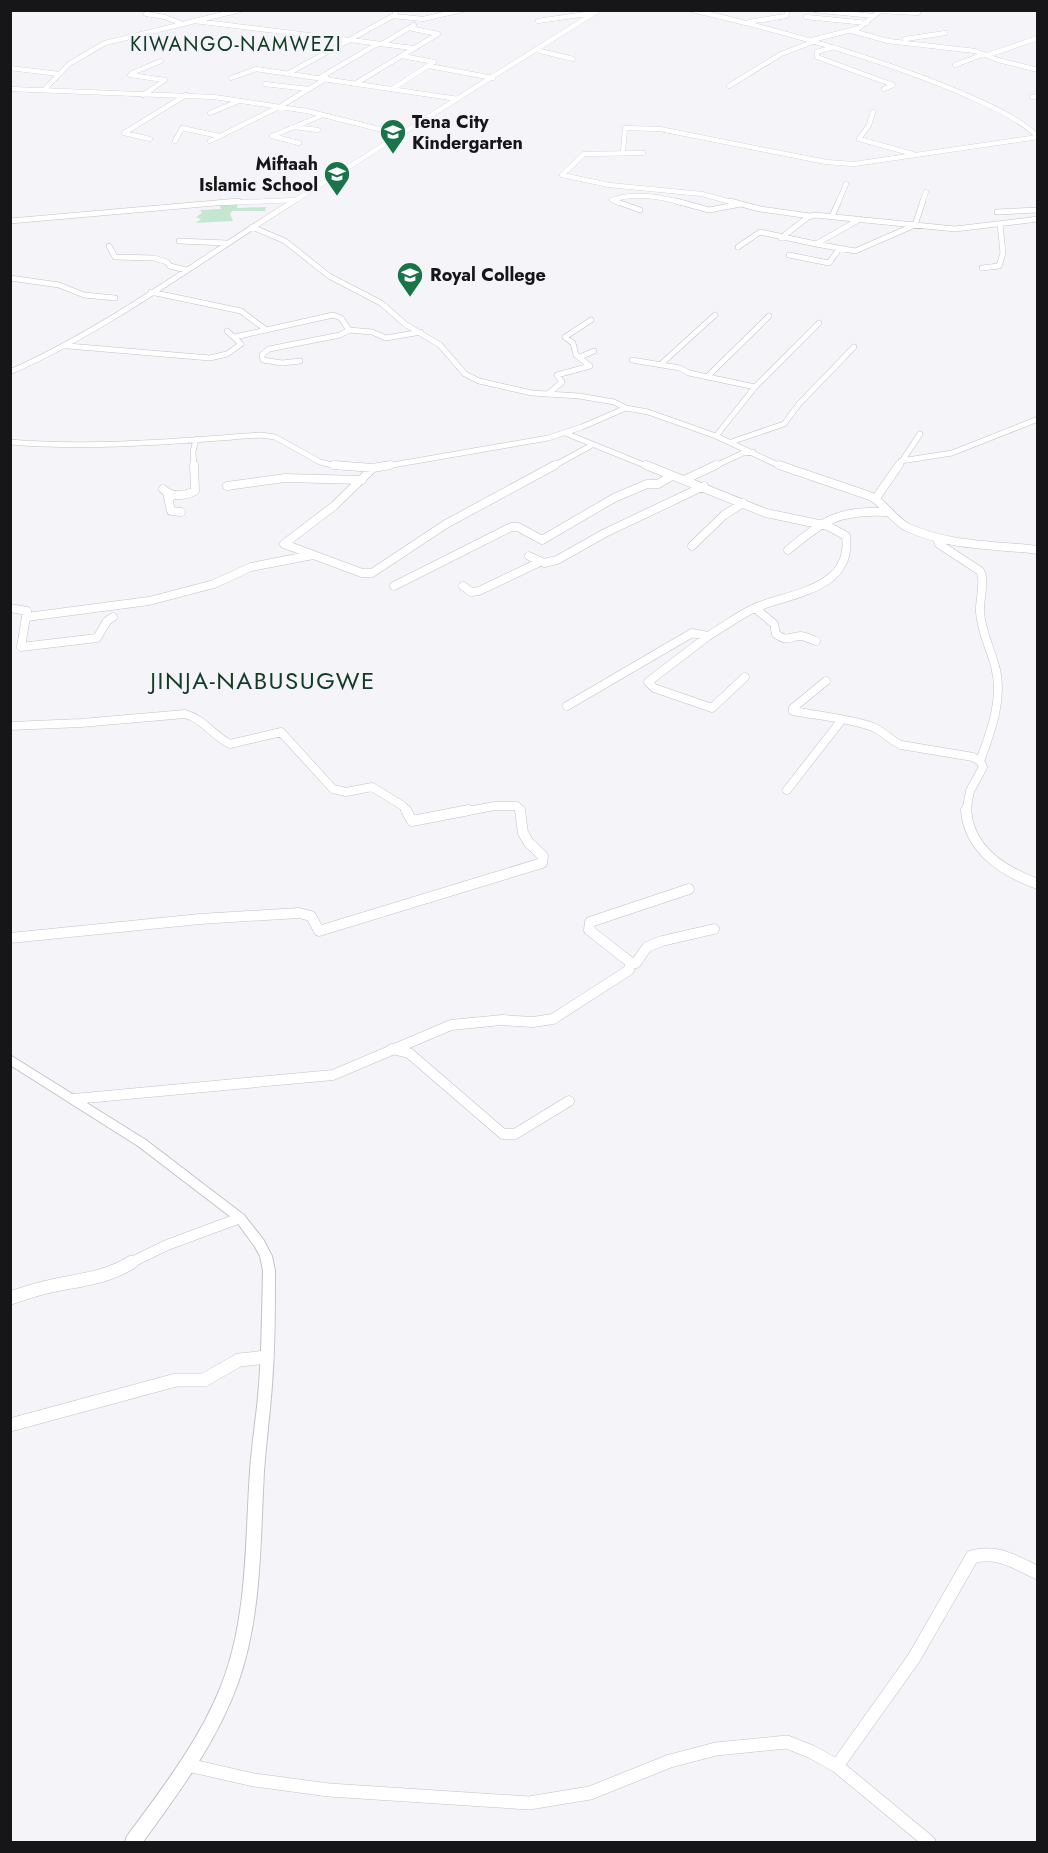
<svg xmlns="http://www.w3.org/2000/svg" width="1048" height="1853" font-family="Jost,sans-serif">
<rect width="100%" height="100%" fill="#f5f4f9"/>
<path fill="#c5e7d1" d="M238,203L237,208L266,207L265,211H232L230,214L233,221L196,223L201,219L196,217L202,213L200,210L221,209L220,205Z"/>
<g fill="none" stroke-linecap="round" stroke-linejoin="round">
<g stroke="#c3c2c7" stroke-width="5">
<path id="minor-far4" d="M692,10C783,31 873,56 959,92C985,104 1017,116 1038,137
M814,10L873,16
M881,11L918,13
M146,14L165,17L180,23
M393,16L423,19L462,10
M806,17L867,23
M195,21L348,40
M538,21L593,13
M749,22L786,16L788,10
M852,31L888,41L975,51L998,60L1038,70
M905,39L945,33
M350,40L413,48
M812,40L859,28L881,10
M382,44L414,25
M833,47L817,52V57L893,85L884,89
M540,51L573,59
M988,55L1038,38
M955,65L984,54
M429,66L493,78
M10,68L59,74
M132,73L161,61
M289,73L393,16L396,14L394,10
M130,75L165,80L143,95
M321,77L377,44
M231,78L256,69L458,99
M358,82L438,34L409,28
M265,84L308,89
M729,86L781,54L815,41
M10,89L214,97L307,111L399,134
M392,89L434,62L402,56
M44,90L69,64L105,43L240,10
M1032,97L1038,96
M873,112L869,125L859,139L913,154
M210,113L239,101
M294,127L318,130
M150,139L124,133L186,95
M175,141L182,128L219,136
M210,141L281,106L327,78
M299,143L272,136L323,115
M623,152L625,128L660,129L826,162L854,164L1038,137
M643,153L584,154L562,175L609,185L702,194L735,203
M220,203L295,200
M291,203L599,10
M619,203L612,200C635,192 659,196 682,203
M838,203L846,184
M922,203L926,192"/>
</g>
<g stroke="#c3c2c7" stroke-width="6">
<path id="minor-far3" d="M615,201L640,210
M676,201L709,210L741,204
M730,201L760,209L810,216
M997,212L1038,210
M832,216L839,201
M10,221L238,201
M252,227L285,241L329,276L381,303L405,324L440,345L465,374L479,381L532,393L579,396L614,402L626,408L648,412L716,436L782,467
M781,238L808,217L815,215L955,229L1038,219
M179,241L226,243
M816,244L855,251L915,225L923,201
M109,246L115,257L154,258L167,262L170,266L186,270
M738,247L760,232L816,244L860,219
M789,255L829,263L839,249
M982,268L999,266L1003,253L1000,224
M10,278L59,285L84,295L115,298
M151,292L241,311L265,329
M235,337L333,315L341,318L349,330L372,332L386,338L421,332
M68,346L210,358L227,354L241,344L227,331
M580,357L594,351
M632,360L680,368L689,373L755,387
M300,361L282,363L263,360L262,355L269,349L340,335L349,330
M661,364L715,315
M10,372C111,327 200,259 294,201
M707,377L769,316
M548,394L562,382L557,375L590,366L576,355L573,343L565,337L591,320
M565,433L649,467
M716,436L755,387L819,323
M10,442C94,449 177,441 261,435L275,437L320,462L341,467
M731,442L784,424L799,404L854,347
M901,461L952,453L1038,419
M194,467L193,452L196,439
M381,467L548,438L582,427L626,408
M552,467L592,445
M713,467L743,453L753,452
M898,467L920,434"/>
</g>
<g stroke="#c3c2c7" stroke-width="9">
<path id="minor-far2" d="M334,465L373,468L390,465
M779,465L870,496C886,504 893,521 909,528C948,546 996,545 1038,550
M373,468L334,506L284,544L362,573H372L446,524L555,465
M686,479L716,465
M227,486L285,478L362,480
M163,489C172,498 184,496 195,491L194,465
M172,496L168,497L171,511L181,512
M876,498L899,465
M937,538L939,544L980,571C986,581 979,600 980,612C981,631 990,647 995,666C1004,698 991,731 980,761L983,767L970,791L966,812
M692,546L724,515L743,503
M788,550C825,520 837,510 886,512
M529,556L544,563L557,560L605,533L704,486
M394,586L511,527H518L542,540L614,498L647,484H658L672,476
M463,586L471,592L479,591L540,562
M10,608L27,611L21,647L97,638L107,621L113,617
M755,608L774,624L776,634C789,643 789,636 801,636C805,636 812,640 816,641
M27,617L149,601L214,584L251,567L313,555
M708,636L648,682L654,688L712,708L745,677
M826,681L793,708V711C819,716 849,718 873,727C884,732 890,740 901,745L973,757L980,761
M567,706L692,633L708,636C724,627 740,614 757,607C792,593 853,589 846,536L828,526L766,513L646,465
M10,726L81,723L185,714C204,719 213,736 230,744L281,732L333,789L346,792L372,787L403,806L407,812
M787,790L840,722
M462,812L495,806H517L521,812"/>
</g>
<g stroke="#c3c2c7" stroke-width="11">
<path id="minor-far1" d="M406,810L412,821L469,810
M966,810C969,850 1004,872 1038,884
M10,938L200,919L299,913L311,916L319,931L542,863L543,856L529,843L523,833L520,810
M631,964L636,963L647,947L662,941L714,929
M392,1049L409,1053L503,1134H515L569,1101
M74,1099L333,1075L451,1025L502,1020L533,1022L553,1019L629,970L630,962L589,930L590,922L689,889
M130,1263L167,1245L240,1218"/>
</g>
<g stroke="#c3c2c7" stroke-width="14">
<path id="minor" d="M10,1298C22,1294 34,1290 47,1287C77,1280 105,1279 132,1262
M10,1425L176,1380H204L239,1360L267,1357
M188,1765L254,1780L329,1790L529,1803L590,1793L670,1761L716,1749L787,1742L812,1752L837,1766L929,1842
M837,1766L914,1658L972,1557C996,1549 1017,1563 1038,1573"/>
</g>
<g stroke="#c3c2c7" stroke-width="2">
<path id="tertiary" d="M10,1055L146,1140L244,1215L263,1239L272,1256L275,1271C275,1309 275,1347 272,1385C270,1414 266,1442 264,1471C260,1542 262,1615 238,1683C217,1742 179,1792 143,1842H125L127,1836C162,1789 199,1741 221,1686C248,1618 245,1542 250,1471C252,1442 257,1413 259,1385C262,1347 262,1309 263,1271L260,1256L255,1247L236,1221L138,1146L10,1065Z"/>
</g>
<use href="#minor-far4" stroke="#fff" stroke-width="4.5"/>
<use href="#minor-far3" stroke="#fff" stroke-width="5"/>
<use href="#minor-far2" stroke="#fff" stroke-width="8"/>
<use href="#minor-far1" stroke="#fff" stroke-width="10"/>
<use href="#minor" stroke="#fff" stroke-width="13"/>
<use href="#tertiary" fill="#fff" fill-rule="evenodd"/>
</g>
<defs>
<g id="school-pin" transform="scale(1.35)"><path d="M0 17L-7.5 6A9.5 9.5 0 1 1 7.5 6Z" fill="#197549" stroke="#f5f4f9"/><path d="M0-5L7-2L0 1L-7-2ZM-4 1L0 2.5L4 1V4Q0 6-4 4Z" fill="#fff"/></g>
</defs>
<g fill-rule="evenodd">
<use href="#school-pin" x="393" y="132"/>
<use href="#school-pin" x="337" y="174"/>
<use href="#school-pin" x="410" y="275"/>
</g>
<g text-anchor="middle" stroke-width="6" stroke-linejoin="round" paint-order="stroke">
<g font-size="18" font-weight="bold" fill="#161517" stroke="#f5f4f9" text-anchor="start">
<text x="412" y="128">Tena City<tspan x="412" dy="21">Kindergarten</tspan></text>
<text x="318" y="170" text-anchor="end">Miftaah<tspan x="318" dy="21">Islamic School</tspan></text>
<text x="430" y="281">Royal College</text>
</g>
<g font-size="20" letter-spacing="1.5" fill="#123b25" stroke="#f5f4f9">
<text x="236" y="51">KIWANGO-NAMWEZI</text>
</g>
<g font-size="24" letter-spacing="1.5" fill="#123b25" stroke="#f5f4f9">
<text x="263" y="689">JINJA-NABUSUGWE</text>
</g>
</g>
<rect width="1048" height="1853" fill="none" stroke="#161517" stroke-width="24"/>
</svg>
